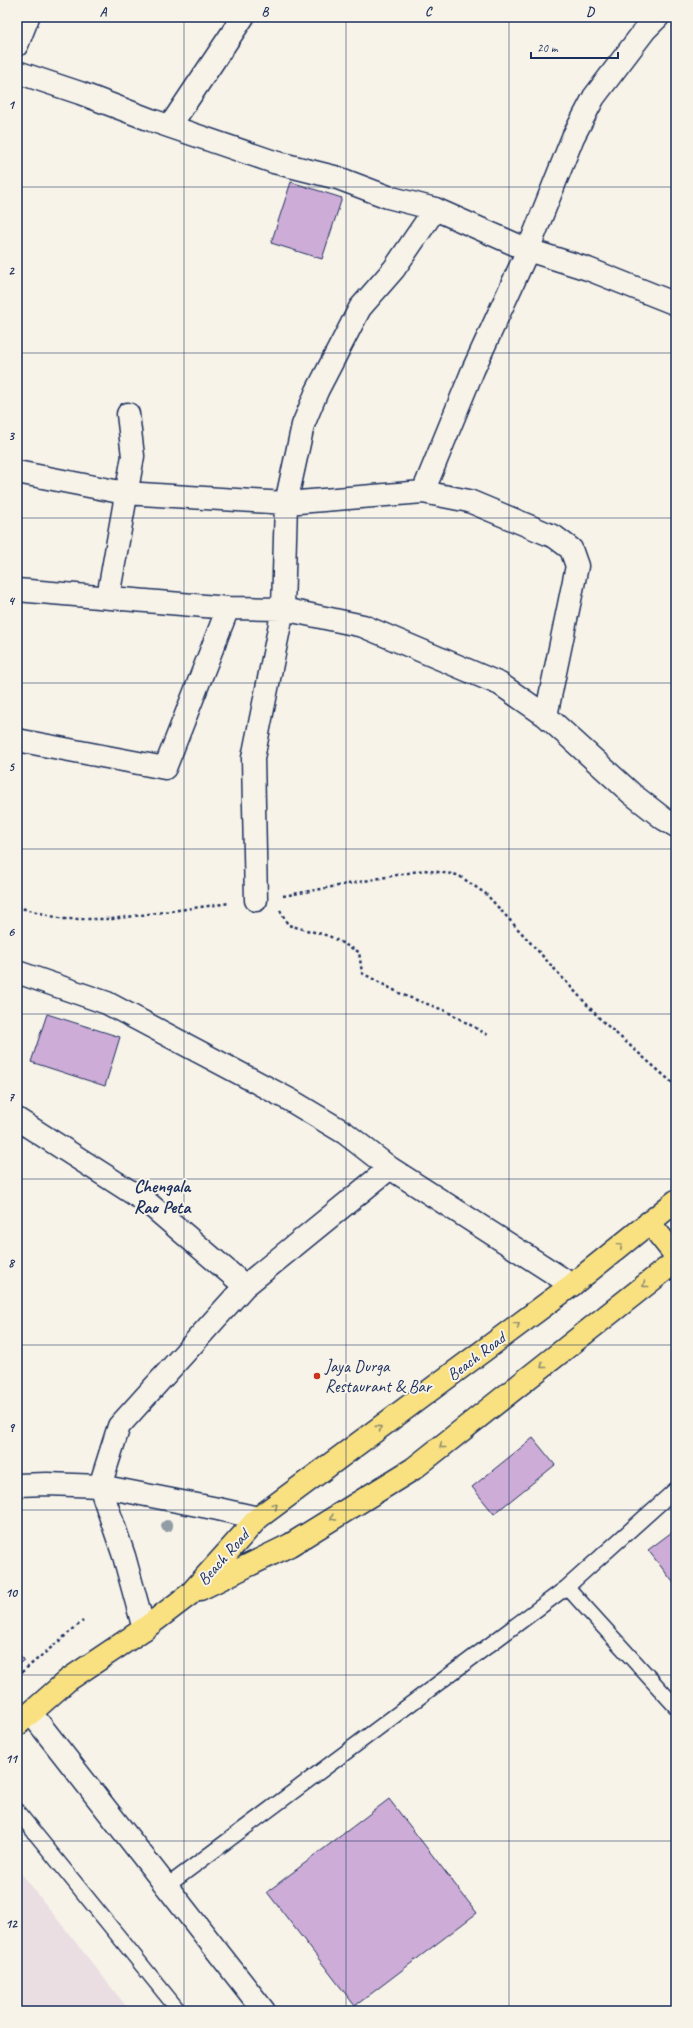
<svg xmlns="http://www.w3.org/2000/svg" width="693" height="2028" font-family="Caveat,sans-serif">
<rect width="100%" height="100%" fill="#f7f3e8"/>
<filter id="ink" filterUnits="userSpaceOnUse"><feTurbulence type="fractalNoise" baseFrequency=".025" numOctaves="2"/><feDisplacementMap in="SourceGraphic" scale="8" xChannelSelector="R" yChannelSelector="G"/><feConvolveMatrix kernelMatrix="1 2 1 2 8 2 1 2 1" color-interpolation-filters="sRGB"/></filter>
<g filter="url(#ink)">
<path fill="#eadee3" d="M17,1868L130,2011H17Z"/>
<path fill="#cdacd7" stroke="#1b2f5e" d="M291,182L342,198L322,259L271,243Z
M47,1014L120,1037L105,1086L31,1062Z
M533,1438L555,1465L494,1514L472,1487Z
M676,1529V1586L648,1550Z
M17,1651L24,1660L17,1665Z
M389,1799L477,1913L355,2006L267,1892Z"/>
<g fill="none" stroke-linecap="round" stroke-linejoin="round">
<g stroke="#1b2f5e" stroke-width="17">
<path id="lane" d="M567,1587L676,1707
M17,1811L179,2011
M167,1886L567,1587L676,1489"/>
</g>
<g stroke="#1b2f5e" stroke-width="25">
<path id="street" d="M17,45L28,17
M170,126L243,17
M17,472L125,493L286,503L423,492L473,370L528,250L573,137L594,97L645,30L658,17
M423,492L469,501L555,537L571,549L577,566L546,716
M17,590L228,608L283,609L363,626L500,684L546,716L632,794L664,819L676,826
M108,597L133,456L128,414
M17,740L165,768L228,608
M256,900L253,758L283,609L286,503L303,425L317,391L360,308L394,269L435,209
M17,972L107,1003L290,1100L345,1133L390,1168L572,1285
M17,1119L148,1203L245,1286
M17,1485L47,1484L100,1486L218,1509L258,1518
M144,1629L124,1556L100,1486L119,1426L245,1286L390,1168
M31,1713L264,2011"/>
</g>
<g stroke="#1b2f5e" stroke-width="25">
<path id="secondary" d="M17,72L80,93L151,120L274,162L338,178L388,197L435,209L528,250L588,269L676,304"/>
</g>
<g stroke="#1b2f5e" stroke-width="25">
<path id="primary" d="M649,1222L676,1256
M200,1589L290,1545L413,1469L676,1261
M17,1725L68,1680L144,1629L190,1594L258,1518L572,1285L676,1201"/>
</g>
<path stroke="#1b2f5e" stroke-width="2.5" stroke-dasharray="3 3" stroke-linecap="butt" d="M283,896L424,870L458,875L486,894L601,1020L676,1086
M17,907L63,919H112L230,903
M280,910L288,925L329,936L359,952L362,973L403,995L446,1011L488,1035
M17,1676L83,1621"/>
<use href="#lane" stroke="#f7f3e8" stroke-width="14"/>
<use href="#street" stroke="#f7f3e8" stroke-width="22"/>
<use href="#secondary" stroke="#f7f3e8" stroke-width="22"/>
<use href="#primary" stroke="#f9e181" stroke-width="22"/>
</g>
<circle fill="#919ca4" cx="167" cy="1526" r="6"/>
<defs><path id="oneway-chevron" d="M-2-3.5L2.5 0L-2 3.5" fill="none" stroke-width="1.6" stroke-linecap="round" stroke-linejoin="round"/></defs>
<g stroke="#8a8870">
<use href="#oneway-chevron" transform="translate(620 1246) rotate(-39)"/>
<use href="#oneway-chevron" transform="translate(645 1285) rotate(142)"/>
<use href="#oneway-chevron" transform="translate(517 1325) rotate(-37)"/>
<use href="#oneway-chevron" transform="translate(543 1366) rotate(142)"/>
<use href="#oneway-chevron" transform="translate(379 1428) rotate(-37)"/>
<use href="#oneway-chevron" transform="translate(442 1446) rotate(142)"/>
<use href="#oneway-chevron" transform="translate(275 1506) rotate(-37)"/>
<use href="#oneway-chevron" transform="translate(333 1518) rotate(149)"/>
</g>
</g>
<path fill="none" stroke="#1b2f5e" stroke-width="1" stroke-opacity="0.55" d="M184,17V2011M346,17V2011M509,17V2011M17,187H676M17,353H676M17,518H676M17,683H676M17,849H676M17,1014H676M17,1179H676M17,1345H676M17,1510H676M17,1675H676M17,1841H676"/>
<circle fill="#c8321e" stroke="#f7f3e8" stroke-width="1.5" cx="317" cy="1376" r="4"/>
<g text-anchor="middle" stroke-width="4" stroke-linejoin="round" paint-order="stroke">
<g font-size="17" fill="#1b2f5e" stroke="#f7f3e8">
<text transform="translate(476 1356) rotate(-37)" y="6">Beach Road</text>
<text transform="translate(223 1557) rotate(-48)" y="6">Beach Road</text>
</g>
<g font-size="17" fill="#1b2f5e" stroke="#f7f3e8" text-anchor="start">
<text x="325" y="1372">Jaya Durga<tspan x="325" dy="20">Restaurant &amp; Bar</tspan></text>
</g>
<g font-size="18" font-weight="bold" fill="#1b2f5e" stroke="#f7f3e8">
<text x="162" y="1192">Chengala<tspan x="162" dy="21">Rao Peta</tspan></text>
</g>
</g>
<rect width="693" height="2028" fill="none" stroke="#f7f3e8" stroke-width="44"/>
<path d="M531 52v6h87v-6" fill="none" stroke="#1b2f5e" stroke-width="2"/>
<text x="537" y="52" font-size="12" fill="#1b2f5e" stroke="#f7f3e8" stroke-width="3" paint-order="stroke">20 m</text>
<rect x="22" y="22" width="649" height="1984" fill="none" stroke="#1b2f5e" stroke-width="1.5"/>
<g font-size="13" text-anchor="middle" font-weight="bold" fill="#1b2f5e">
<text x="103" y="16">A</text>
<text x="265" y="16">B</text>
<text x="428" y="16">C</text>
<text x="590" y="16">D</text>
<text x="11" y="109">1</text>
<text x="11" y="275">2</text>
<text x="11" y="440">3</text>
<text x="11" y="605">4</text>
<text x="11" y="771">5</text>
<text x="11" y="936">6</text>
<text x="11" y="1101">7</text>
<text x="11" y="1267">8</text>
<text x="11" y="1432">9</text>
<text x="11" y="1597">10</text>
<text x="11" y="1763">11</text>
<text x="11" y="1928">12</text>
</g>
</svg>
